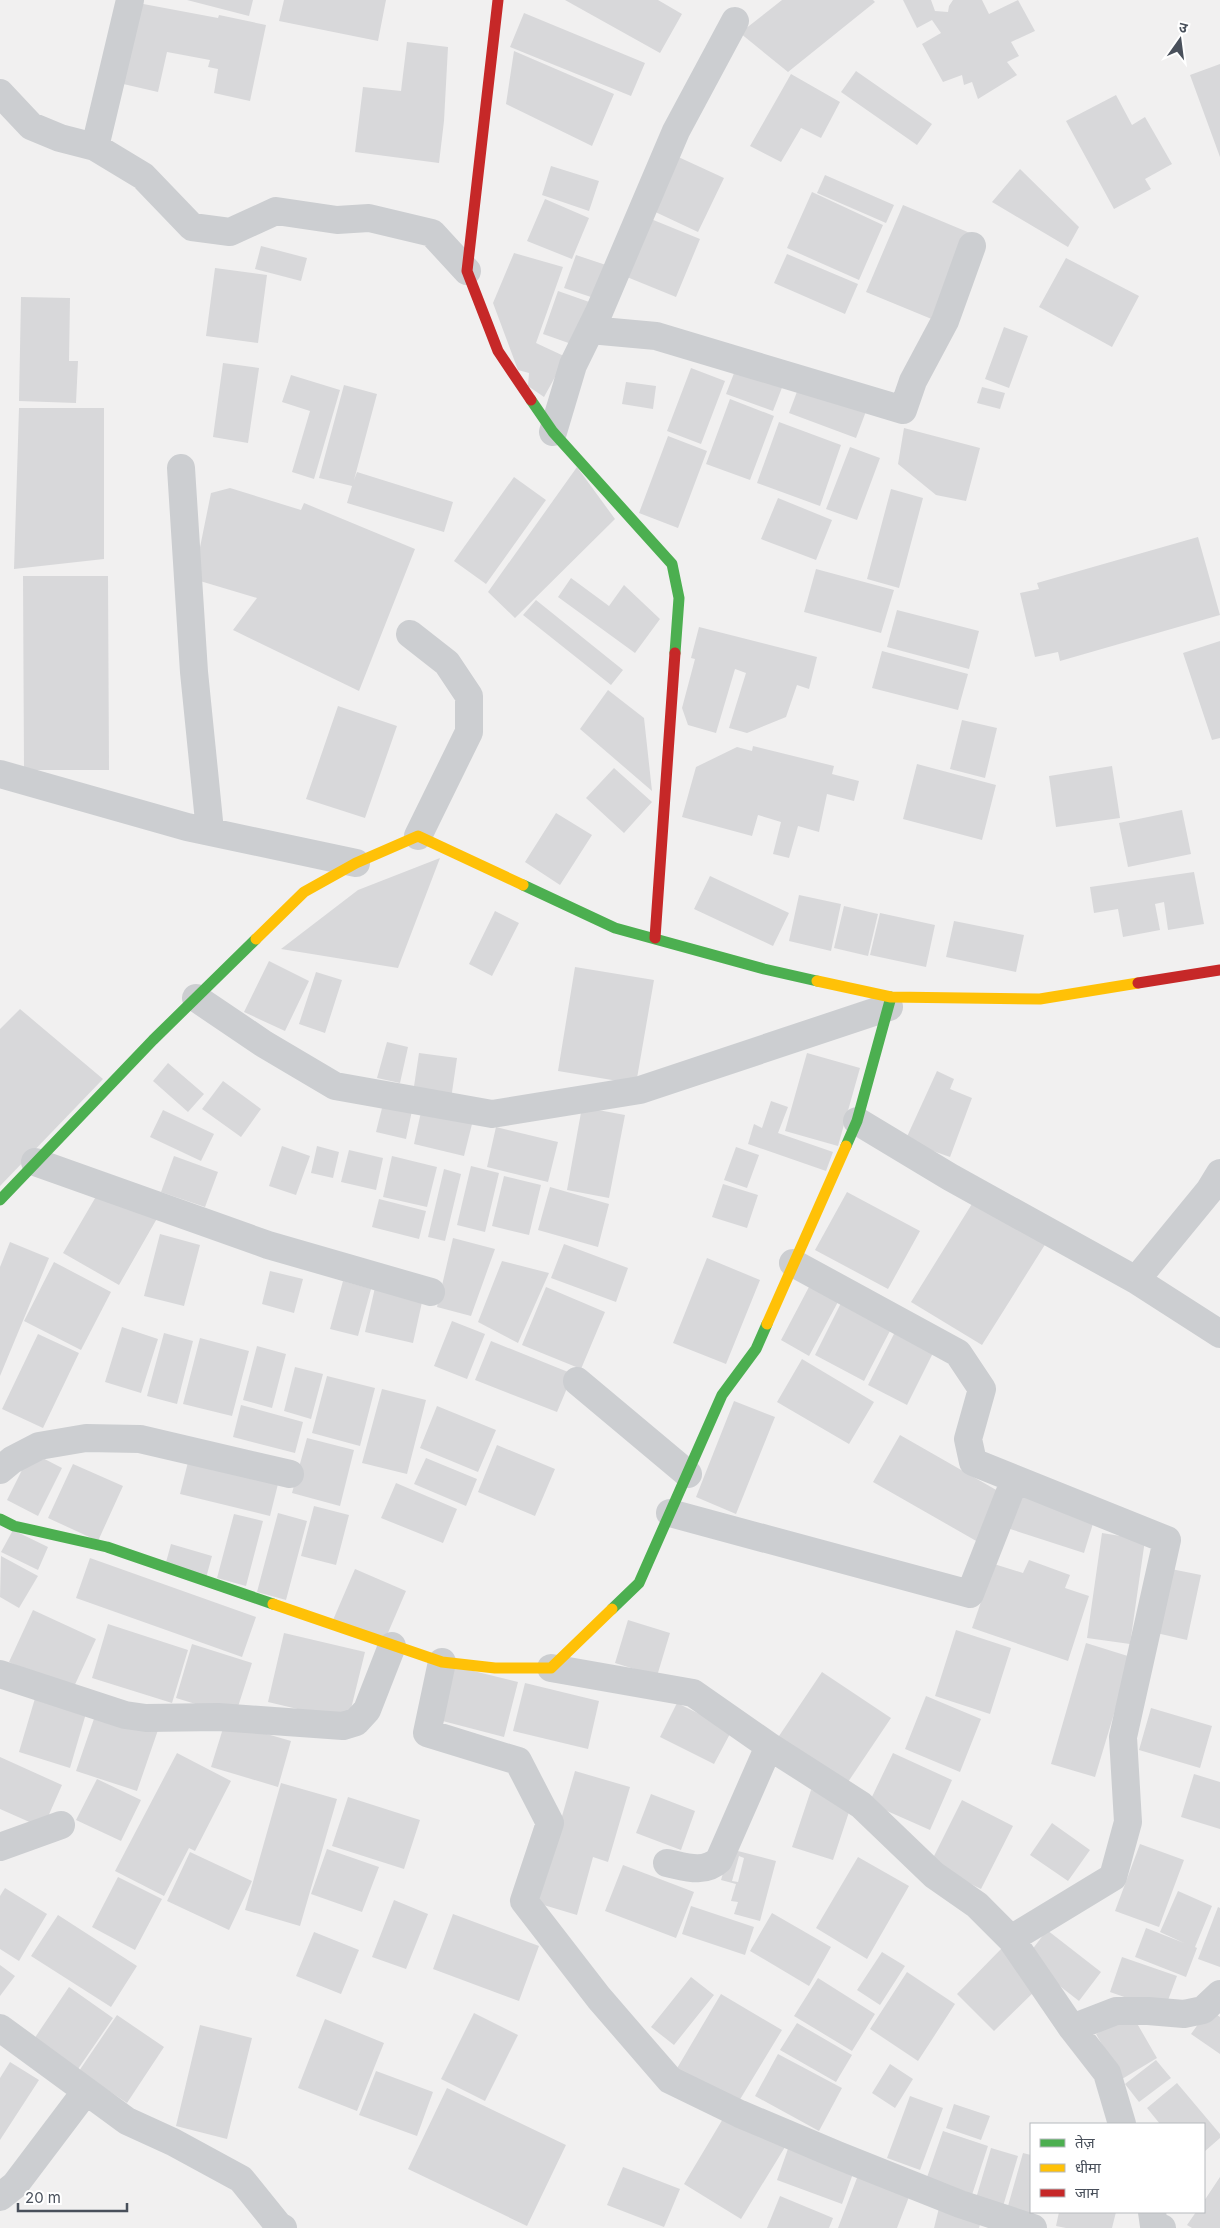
<svg xmlns="http://www.w3.org/2000/svg" width="1220" height="2228" font-family="Inter,'Noto Sans Devanagari',sans-serif">
<rect width="100%" height="100%" fill="#f1f0f0"/>
<path fill="#d8d8da" fill-rule="evenodd" d="M187,0H253L249,16Z
M284,0H386L378,41L279,21Z
M565,0H658L682,14L660,53Z
M782,0H873L875,2L788,72L740,33Z
M903,0H931L935,11L948,12L949,6L953,0H982L989,14L1018,0L1035,31L1011,42L1019,56L1007,62L1017,75L978,99L972,82L964,85L962,75L943,82L922,44L941,33L932,20L917,28Z
M138,3L218,18L219,15L266,25L250,101L214,93L218,69L208,67L210,60L167,52L158,92L119,83Z
M524,13L645,63L631,96L510,47Z
M407,42L448,47L444,121L439,163L355,152L363,87L401,91Z
M514,51L614,94L592,146L506,104Z
M1220,64V157L1190,75Z
M856,71L932,124L917,145L841,92Z
M791,74L840,102L821,138L801,128L781,162L750,146Z
M1116,95L1132,125L1145,117L1172,164L1145,179L1151,189L1114,209L1066,121Z
M674,155L724,178L698,232L649,209Z
M551,166L599,181L589,211L542,195Z
M1020,169L1079,227L1068,247L992,202Z
M825,175L894,205L886,223L817,193Z
M812,192L883,225L859,280L787,248Z
M545,199L589,218L572,259L527,241Z
M903,205L970,233L934,320L866,292Z
M646,217L700,239L676,297L622,275Z
M261,246L307,258L301,281L255,269Z
M514,253L563,267L536,343L566,357L544,397L528,386L529,373L518,370L493,303Z
M787,254L858,284L845,314L774,283Z
M576,255L609,266L597,299L564,288Z
M1066,258L1139,296L1112,347L1039,307Z
M215,268L267,275L258,343L206,336Z
M558,291L595,304L580,347L543,334Z
M21,297L70,298L69,361H78L76,403L19,401Z
M1004,327L1028,336L1009,388L985,379Z
M223,363L259,368L248,443L213,437Z
M691,368L725,381L701,444L667,431Z
M736,368L783,385L773,411L726,394Z
M291,375L340,390L314,479L292,472L310,411L282,402Z
M801,381L868,406L856,438L789,413Z
M626,382L656,386L653,409L622,404Z
M344,385L377,394L354,480L357,472L453,502L444,532L347,503L352,486L319,478Z
M982,387L1005,393L1000,409L977,403Z
M730,399L774,416L750,480L706,464Z
M19,408H104V559L14,569Z
M779,422L841,445L820,506L757,483Z
M904,428L980,448L966,501L936,495L898,464Z
M668,436L707,451L678,528L639,513Z
M850,447L880,458L857,520L826,509Z
M577,467L615,519L515,618L488,592Z
M514,477L546,500L486,584L454,561Z
M230,488L301,510L304,503L415,549L359,691L233,630L257,598L200,581L196,567L211,493Z
M891,489L923,498L899,588L867,579Z
M778,498L832,520L816,560L761,539Z
M1198,537L1220,615L1060,661L1058,652L1035,657L1020,593L1039,589L1037,583Z
M816,569L894,590L881,633L804,612Z
M23,576H108L109,770H24Z
M571,578L609,606L624,585L660,619L635,653L558,597Z
M536,600L623,670L611,685L523,615Z
M897,610L979,631L969,669L887,647Z
M699,627L817,657L809,689L797,685L786,717L747,733L729,728L746,673L735,669L716,733L688,725L682,708L695,659L691,658Z
M1220,641V738L1212,740L1183,653Z
M882,651L968,674L958,710L872,688Z
M608,690L644,718L652,791L580,729Z
M338,706L397,726L365,818L306,799Z
M962,720L997,728L985,778L950,769Z
M753,746L834,766L832,774L859,781L854,801L827,794L819,832L798,826L789,858L773,854L781,822L758,815L752,836L682,817L696,767L737,747L752,751Z
M917,764L996,785L982,840L903,819Z
M1112,766L1120,818L1056,827L1049,776Z
M614,768L652,802L624,833L586,798Z
M1182,810L1191,854L1128,867L1119,823Z
M556,813L592,835L560,885L525,862Z
M440,858L398,968L281,949L358,890Z
M1194,872L1204,924L1168,930L1164,902L1155,904L1160,930L1123,937L1118,909L1094,913L1090,887Z
M710,876L789,913L773,946L694,909Z
M799,895L841,904L831,951L789,941Z
M844,906L878,914L868,956L834,948Z
M495,911L519,923L492,976L469,964Z
M880,913L935,925L926,967L870,955Z
M954,921L1024,935L1016,972L946,957Z
M269,961L309,981L285,1031L244,1012Z
M575,967L654,980L636,1084L558,1071Z
M316,972L342,980L325,1033L299,1024Z
M20,1009L103,1079L0,1186V1029Z
M387,1042L408,1047L400,1083L377,1078Z
M419,1053L457,1058L451,1099L413,1093Z
M807,1053L860,1068L838,1146L785,1131Z
M168,1063L204,1094L188,1112L153,1081Z
M937,1071L954,1079L950,1089L972,1098L950,1157L905,1141Z
M223,1081L261,1109L241,1137L202,1109Z
M384,1100L413,1106L406,1139L376,1132Z
M771,1101L788,1107L778,1133L833,1152L826,1171L748,1144L754,1124L762,1128Z
M582,1107L625,1115L609,1198L567,1190Z
M163,1110L214,1134L201,1161L150,1137Z
M421,1112L472,1124L464,1156L414,1144Z
M496,1127L558,1142L548,1182L487,1167Z
M282,1146L310,1156L296,1195L269,1186Z
M317,1146L339,1152L333,1178L311,1173Z
M736,1147L759,1155L747,1188L724,1180Z
M349,1150L383,1158L376,1190L341,1182Z
M174,1156L218,1172L205,1207L161,1192Z
M392,1156L437,1167L427,1207L383,1197Z
M471,1166L499,1173L485,1232L457,1225Z
M444,1169L461,1174L445,1241L428,1237Z
M504,1176L541,1185L529,1235L492,1226Z
M723,1184L758,1195L747,1228L712,1217Z
M550,1187L609,1204L598,1247L538,1230Z
M101,1188L159,1215L119,1285L63,1253Z
M847,1192L920,1231L888,1289L815,1250Z
M379,1199L426,1211L419,1239L372,1227Z
M975,1199L1046,1243L982,1345L911,1302Z
M160,1234L200,1245L184,1306L144,1296Z
M453,1238L495,1249L471,1316L437,1307Z
M10,1242L49,1258L0,1376V1267Z
M564,1244L628,1268L616,1302L551,1278Z
M707,1258L760,1280L726,1364L673,1343Z
M502,1261L549,1273L518,1343L478,1322Z
M54,1262L111,1292L81,1350L24,1321Z
M270,1271L303,1279L294,1313L262,1304Z
M343,1281L371,1289L358,1336L330,1329Z
M376,1283L424,1293L413,1343L365,1332Z
M810,1285L839,1300L809,1356L781,1340Z
M546,1287L605,1312L581,1369L522,1345Z
M842,1301L892,1327L864,1381L815,1355Z
M452,1321L485,1334L467,1379L434,1366Z
M122,1327L158,1339L141,1393L105,1382Z
M896,1330L935,1349L907,1405L868,1385Z
M164,1333L193,1341L177,1404L147,1396Z
M38,1334L79,1353L43,1428L2,1409Z
M200,1338L249,1351L232,1416L183,1404Z
M491,1341L573,1374L557,1412L475,1380Z
M257,1346L286,1354L272,1408L243,1400Z
M802,1359L874,1402L849,1444L777,1402Z
M295,1367L323,1374L311,1419L284,1411Z
M327,1376L375,1388L360,1446L312,1433Z
M382,1389L426,1400L407,1474L362,1463Z
M734,1401L775,1417L736,1514L696,1497Z
M241,1405L303,1422L295,1453L233,1437Z
M437,1406L496,1430L478,1472L420,1448Z
M900,1435L1005,1495L978,1542L873,1482Z
M307,1438L354,1450L340,1506L292,1493Z
M497,1445L555,1469L535,1516L478,1492Z
M31,1452L62,1468L38,1516L7,1500Z
M190,1454L280,1476L270,1516L180,1494Z
M426,1458L477,1479L466,1506L414,1484Z
M73,1464L123,1486L98,1541L48,1518Z
M396,1483L457,1509L443,1543L381,1518Z
M1016,1492L1095,1517L1084,1553L1004,1527Z
M314,1506L349,1515L336,1565L301,1556Z
M278,1513L307,1521L286,1600L257,1592Z
M234,1514L263,1521L246,1586L217,1578Z
M13,1530L48,1547L38,1570L1,1552Z
M1102,1533L1145,1540L1130,1644L1087,1638Z
M171,1544L212,1556L206,1578L165,1566Z
M1,1556L38,1576L19,1608L0,1597Z
M90,1558L256,1617L242,1657L76,1598Z
M1029,1560L1070,1575L1065,1588L1089,1596L1068,1661L972,1628L994,1564L1023,1573Z
M1166,1568L1201,1575L1187,1640L1152,1632Z
M355,1569L406,1591L384,1642L333,1620Z
M33,1610L96,1639L72,1691L9,1662Z
M628,1620L670,1633L657,1676L615,1663Z
M108,1624L188,1650L172,1703L92,1678Z
M956,1630L1011,1648L990,1714L935,1696Z
M284,1633L365,1652L348,1721L268,1702Z
M1086,1643L1131,1657L1095,1777L1051,1764Z
M192,1644L252,1663L235,1716L176,1698Z
M449,1665L518,1682L504,1737L435,1719Z
M822,1672L891,1718L846,1785L777,1739Z
M525,1683L599,1701L588,1749L513,1731Z
M36,1695L87,1710L70,1768L19,1752Z
M926,1696L981,1719L960,1772L905,1749Z
M677,1703L732,1730L714,1764L660,1737Z
M1151,1708L1212,1726L1200,1768L1139,1750Z
M97,1710L158,1730L137,1791L76,1771Z
M225,1722L291,1741L278,1787L211,1767Z
M177,1753L231,1781L195,1851L189,1848L164,1896L115,1871Z
M893,1753L952,1780L930,1830L869,1803Z
M0,1757L62,1785L43,1828L0,1809Z
M575,1771L630,1787L608,1862L593,1857L577,1915L537,1903Z
M1194,1774L1220,1782V1829L1181,1817Z
M97,1779L141,1800L121,1841L76,1820Z
M281,1783L337,1799L300,1926L245,1910Z
M811,1790L852,1803L833,1860L792,1847Z
M651,1794L695,1811L681,1850L636,1833Z
M348,1797L420,1820L404,1869L332,1846Z
M962,1800L1013,1826L981,1889L930,1864Z
M1052,1823L1090,1850L1068,1881L1030,1855Z
M1140,1844L1184,1860L1159,1927L1115,1911Z
M327,1849L379,1867L362,1912L311,1894Z
M730,1849L776,1861L760,1921L734,1914L738,1902L731,1901L736,1884L721,1880ZM739,1856L744,1858L738,1882L732,1881Z
M190,1852L252,1881L229,1930L167,1901Z
M858,1857L909,1886L867,1959L816,1928Z
M623,1865L694,1892L676,1938L605,1911Z
M118,1877L162,1899L135,1950L92,1927Z
M5,1888L47,1914L19,1961L0,1949V1896Z
M1178,1891L1212,1906L1195,1947L1197,1948L1186,1977L1135,1957L1146,1928L1184,1943L1160,1932Z
M394,1900L428,1914L406,1969L372,1957Z
M691,1906L754,1927L745,1955L682,1934Z
M1218,1907L1220,1908V1967L1198,1959Z
M772,1913L831,1947L809,1986L750,1951Z
M453,1914L539,1946L519,2001L433,1969Z
M58,1915L137,1966L111,2007L31,1956Z
M1047,1930L1101,1972L1079,2001L1025,1959Z
M314,1932L359,1950L341,1994L296,1976Z
M1002,1948L1040,1986L994,2031L957,1994Z
M882,1952L905,1966L880,2005L857,1990Z
M1122,1957L1177,1976L1164,2011L1110,1992Z
M0,1965L15,1976L0,1996Z
M907,1972L955,2004L918,2061L870,2029Z
M691,1977L714,1995L674,2045L651,2027Z
M818,1978L875,2014L852,2051L794,2016Z
M69,1987L113,2018L76,2072L32,2042Z
M721,1994L782,2030L736,2106L676,2070Z
M1209,2009L1220,2017V2054L1191,2034Z
M474,2013L518,2035L485,2101L441,2079Z
M1131,2013L1157,2058L1122,2079L1096,2034Z
M117,2015L164,2047L127,2103L79,2071Z
M325,2019L384,2043L357,2111L298,2088Z
M797,2023L852,2055L836,2082L780,2050Z
M200,2025L252,2038L227,2139L176,2126Z
M778,2054L842,2088L819,2131L755,2096Z
M1156,2060L1171,2078L1139,2102L1125,2084Z
M10,2062L39,2080L0,2140V2078Z
M890,2064L913,2079L895,2108L872,2093Z
M376,2071L433,2092L417,2136L359,2115Z
M1177,2083L1220,2134V2138L1204,2152V2124H1160L1147,2108Z
M447,2088L566,2145L527,2226L408,2169Z
M910,2096L943,2108L920,2170L887,2158Z
M954,2104L990,2116L981,2140L946,2128Z
M727,2112L785,2147L741,2219L684,2184Z
M943,2131L988,2146L970,2201L924,2186Z
M790,2143L855,2168L842,2204L777,2180Z
M991,2148L1018,2156L1001,2213L974,2205Z
M1023,2153L1031,2155V2212H1034L1032,2220L1006,2213Z
M623,2167L680,2189L664,2227L607,2205Z
M860,2170L912,2189L897,2228H838Z
M1220,2177V2228H1192L1187,2225L1196,2212H1204V2201Z
M780,2196L833,2218L829,2228H767Z
M940,2204L983,2215L979,2228H934Z
M1059,2212H1116L1112,2228H1066L1056,2226Z"/>
<g fill="none" stroke-linecap="round" stroke-linejoin="round">
<path stroke="#ccced1" stroke-width="28" d="M0,93L31,126L60,138L95,147L143,176L192,227L230,232L276,211L337,220L369,218L432,233L467,271
M95,147L130,0
M590,330L656,336L903,410L913,381L945,321L972,246
M553,432L573,365L599,312L676,131L735,21
M181,468L194,672L210,831
M410,634L447,663L469,696V732L418,836
M0,774L187,827L356,863
M196,998L264,1044L335,1086L492,1114L640,1090L889,1007
M857,1121L950,1177L1136,1280L1209,1191L1220,1173
M35,1162L268,1245L431,1292
M793,1263L958,1353L982,1389L968,1439L973,1462L1167,1540L1123,1737L1128,1822L1113,1877L1011,1939
M1136,1280L1220,1334
M577,1381L688,1474
M0,1470L12,1460L39,1446L86,1438L140,1439L290,1474
M670,1513L970,1594L1015,1479
M442,1662L427,1733L518,1761L550,1823L524,1901L599,1998L670,2080L740,2114L837,2155L960,2204L1033,2228
M551,1668L693,1693L769,1746L861,1805L934,1875L977,1905L1011,1939L1072,2028L1107,2073L1122,2124
M0,1674L125,1715L146,1718L218,1717L343,1726L356,1722L367,1710L392,1646
M0,1847L61,1825
M667,1863C686,1867 704,1874 719,1860L769,1746
M0,2028L127,2121L173,2142L241,2179L279,2226L283,2228
M1072,2028L1116,2011H1148L1184,2014L1203,2010L1220,1994
M0,2197L15,2185L86,2091
M1152,2212L1154,2226L1162,2228"/>
<path stroke="#4caf50" stroke-width="11" d="M531,400L553,432L672,564L679,598L675,653
M523,885L615,928L764,969L817,981
M846,1146L857,1121L891,997
M0,1200L153,1040L256,939
M0,1519L14,1526L107,1547L273,1604
M612,1609L639,1583L722,1395L756,1349L767,1324"/>
<path stroke="#ffc107" stroke-width="11" d="M256,939L304,892L356,863L418,836L523,885
M817,981L891,997L1040,999L1138,983
M767,1324L846,1146
M273,1604L442,1662L495,1668H551L612,1609"/>
<path stroke="#c62828" stroke-width="11" d="M498,0L467,271L498,351L531,400
M655,938L675,653
M1138,983L1220,970"/>
</g>
<rect x="1030" y="2123" width="175" height="90" fill="#ffffff" stroke="#b6b9bd"/>
<rect x="1040" y="2139" width="25" height="8" fill="#4caf50" stroke="#b6b9bd"/>
<text x="1075" y="2148" font-size="15" fill="#49505b">तेज़</text>
<rect x="1040" y="2164" width="25" height="8" fill="#ffc107" stroke="#b6b9bd"/>
<text x="1075" y="2173" font-size="15" fill="#49505b">धीमा</text>
<rect x="1040" y="2189" width="25" height="8" fill="#c62828" stroke="#b6b9bd"/>
<text x="1075" y="2198" font-size="15" fill="#49505b">जाम</text>
<g transform="translate(1180 40) rotate(14)" stroke="#ffffff" stroke-width="4" paint-order="stroke">
<path d="M0-4L9 19L0 12L-9 19Z" fill="#49505b"/>
<text y="-8" font-size="14" font-weight="bold" text-anchor="middle" fill="#49505b">उ</text>
</g>
<path d="M18 2203v8h109v-8" fill="none" stroke="#49505b" stroke-width="2.5"/>
<text x="25" y="2203" font-size="15" fill="#49505b" stroke="#ffffff" stroke-width="4" paint-order="stroke">20 m</text>
</svg>
